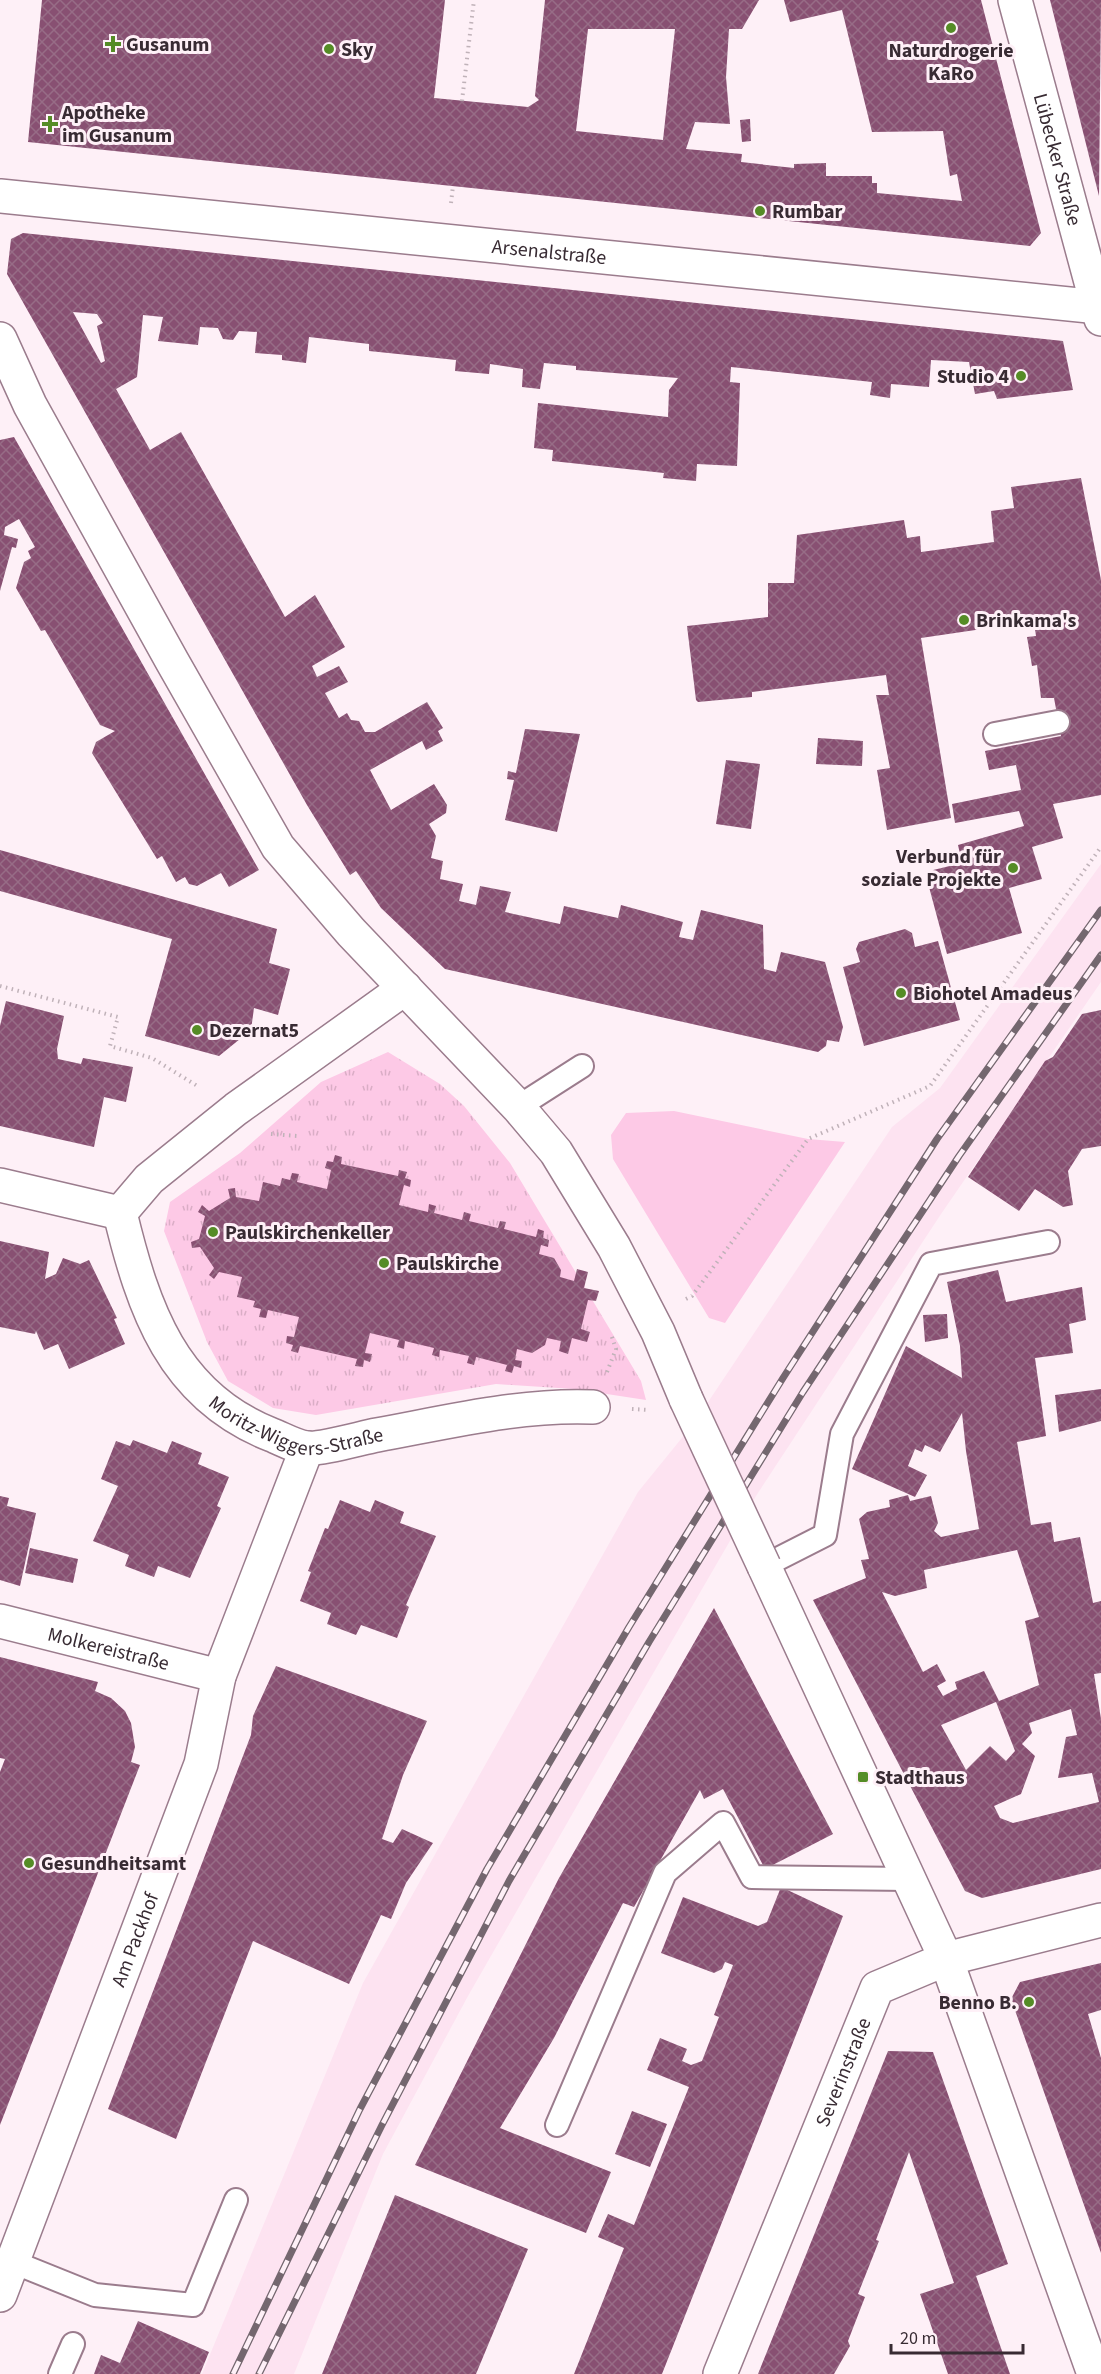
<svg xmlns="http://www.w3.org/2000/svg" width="1101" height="2374" font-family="'Source Sans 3',sans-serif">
<defs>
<pattern id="grass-tufts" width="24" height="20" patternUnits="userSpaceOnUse" patternTransform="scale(1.5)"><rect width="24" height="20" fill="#fdc9e6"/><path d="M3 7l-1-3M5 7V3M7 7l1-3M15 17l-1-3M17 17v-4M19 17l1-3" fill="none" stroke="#daadc6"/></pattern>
<pattern id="building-cross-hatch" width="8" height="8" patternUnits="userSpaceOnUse" patternTransform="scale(1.5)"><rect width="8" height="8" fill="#885072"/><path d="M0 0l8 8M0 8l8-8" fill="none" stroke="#976c86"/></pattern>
</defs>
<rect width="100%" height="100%" fill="#fef0f7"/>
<path fill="#fde3f1" d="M1101,864V982L941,1214L756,1496L629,1715L468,1996L383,2154L294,2374H202L363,1983L638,1492L694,1423L892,1127L940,1088Z"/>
<path fill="url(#grass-tufts)" d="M388,1052L440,1084L464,1106L510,1163L641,1381L646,1400L574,1389L496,1384L316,1415L273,1408L228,1381L207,1342L164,1231L170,1202L240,1153L321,1082Z"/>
<path fill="#fdc9e6" d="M674,1111L808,1139L845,1142L725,1323L709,1318L613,1159L611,1135L626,1113Z"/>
<path fill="url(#building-cross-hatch)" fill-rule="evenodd" d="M42,0H445L434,98L528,107L539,100L535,96L545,0H759L742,29H729L726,77L730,124L695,122L686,149L742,154L741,162L794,168V164L826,163V176H872V183H877V193L962,201L957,174L950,176L943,131L872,132L842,10L790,22L784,0H981L1041,233L1030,246L28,142ZM588,29H675L663,140L576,131Z
M1050,0H1101L1099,196Z
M750,119L751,141L742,142L740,120Z
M23,233L1063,341L1073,390L997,399L994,391L975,394L969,362L931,360L929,387L891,384L890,398L870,395L872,382L731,367L730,382L740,383L737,466L697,464L696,481L663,478L664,473L552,461L553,450L534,448L538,403L668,417L669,390L678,378L576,370V366L544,363L540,389L522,387L523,369L490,364L489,374L455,371L456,360L369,351V344L309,337L306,363L282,360V355L255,353L257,332L239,331L233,340L223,339L218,328L200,327L198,345L158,341L163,317L143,315L137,377L116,389L150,450L181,432L285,617L315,595L345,647L312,666L317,677L339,666L348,682L325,693L339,718L347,713L351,720L359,721L365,732H375L427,702L443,728L438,731L443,741L426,750L422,741L370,770L391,810L434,784L447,805L446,813L429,824L436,836L431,858L443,861L440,879L463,884L459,901L476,905L480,886L511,892L505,912L560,924L564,906L618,918L621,905L683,922L679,937L693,940L701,910L763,925L764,969L776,972L781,952L825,962L843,1027L839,1042L827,1040L826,1046L818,1052L445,969L381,908L356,871L350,875L307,805L7,274L11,239ZM73,312L97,314L103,323L97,326L105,361L101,363Z
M14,437L259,870L229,887L221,873L197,886L189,884L185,877L176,882L162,856L157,859L92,753L96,742L115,731L100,725L45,630L41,631L16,588L24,562L31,558L28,551L35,547L19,519L5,527L4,535L18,539L16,548L12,547L0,591V440Z
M1081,478L1101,580V795L1053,804L1063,838L1032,847L1042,879L1009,888L1022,933L947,954L925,872L962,863L958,845L1024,826L1019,811L955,823L952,804L1021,790L1016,765L989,770L985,751L1061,736L1054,698H1041L1037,665L1032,666L1027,637L1036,636L1033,616L988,625L989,628L921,638L951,818L887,830L877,770L890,768L876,695H889L886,675L752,692V697L698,702L696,700L687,626L768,617V583H794L797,535L904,520L907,538L920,536L921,552L994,542L991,511L1014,508L1011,487Z
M525,729L580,734L557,832L505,820L514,780L507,779L508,771L516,773Z
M818,738L863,741L862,766L816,764Z
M726,760L760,764L751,829L716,824Z
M0,850L277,929L269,963L290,969L278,1015L254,1008L251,1030L219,1056L145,1036L172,939L0,891Z
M905,929L912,933L915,947L938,941L960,1020L864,1046L843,967L860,962L856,949L859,942Z
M6,1001L64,1016L57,1049L58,1059L81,1064L83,1058L133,1067L126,1102L104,1097L94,1147L0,1126V1026Z
M1101,1010V1146L1082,1149L1068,1171L1073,1205L1063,1207L1035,1189L1019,1211L968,1177L1045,1061L1053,1057L1082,1014Z
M335,1155L342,1157L341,1164L398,1176L399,1170L407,1172L405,1178L411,1180L410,1187L404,1185L399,1205L428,1212L429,1204L436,1206L434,1213L462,1220L464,1212L471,1214L469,1221L498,1228L500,1221L506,1222L504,1229L536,1237L538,1229L544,1231L543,1238L549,1240L548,1247L541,1245L539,1254L554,1258L561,1270L560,1277L574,1281L577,1269L588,1272L584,1288L599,1291L596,1301L588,1300L581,1329L590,1332L587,1342L572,1338L568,1354L559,1351L561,1341L547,1338L545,1345L532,1353L517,1349L515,1360L522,1361L521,1368L514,1366L512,1373L505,1371L507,1365L476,1357L474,1365L467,1363L469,1356L440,1350L439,1357L432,1355L434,1348L405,1341L404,1349L397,1347L399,1340L370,1333L365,1353L372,1354L370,1362L364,1360L363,1367L355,1366L357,1359L300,1346L298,1353L291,1351L293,1345L286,1343L287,1336L294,1337L299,1317L268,1310L266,1318L259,1317L261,1309L253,1307L255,1301L237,1297L242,1277L219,1272L214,1279L209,1275L214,1268L200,1247L192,1248L191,1242L199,1239L205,1216L198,1212L202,1205L209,1211L230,1198L228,1189L235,1188L236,1197L259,1201L263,1182L280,1186L282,1178L290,1180L292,1173L299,1174L297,1182L327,1189L331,1170L325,1168L327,1161L333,1162Z
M0,1241L49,1252L45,1279L56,1274L63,1258L80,1264L89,1260L117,1318L114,1319L125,1344L69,1369L58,1344L44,1350L36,1331L35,1334L0,1327Z
M998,1270L1006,1302L1082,1287L1086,1320L1069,1324L1073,1353L1035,1358L1046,1436L1017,1442L1031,1525L1051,1522L1054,1542L1080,1537L1093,1603L1101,1601V1673L1094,1674L1101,1719V1869L982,1898L965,1891L813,1600L866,1578L861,1560L869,1559L859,1519L867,1512L890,1507L889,1500L908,1495L910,1501L931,1496L938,1523L934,1531L941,1537L979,1529L966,1451L962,1413L940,1452L925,1445L922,1452L915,1449L908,1466L927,1475L915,1497L852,1469L906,1346L962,1378L960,1346L947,1282ZM1017,1550L1039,1617L1025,1621L1039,1685L999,1701L984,1671L955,1682L957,1689L943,1696L937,1686L946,1681L937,1664L923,1672L882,1592L895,1596L927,1588L924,1570ZM996,1702L1015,1751L1006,1761L990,1746L966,1770L941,1725ZM1071,1709L1077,1735L1066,1737L1058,1778L1092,1773L1099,1802L1013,1823L1000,1818L994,1806L1021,1794L1035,1756L1022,1744L1032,1733L1029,1723Z
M947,1314L948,1338L925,1342L923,1315Z
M1101,1389V1421L1059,1432L1055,1395Z
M133,1440L167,1453L172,1441L202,1453L198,1464L229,1477L217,1506L221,1508L190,1578L158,1566L154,1577L125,1566L129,1555L93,1541L118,1486L101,1479L116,1441L130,1446Z
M0,1496L9,1498L7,1506L36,1513L20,1586L0,1580Z
M340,1500L370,1512L375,1500L404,1512L400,1523L436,1536L406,1605L409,1607L397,1638L361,1625L356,1635L327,1624L331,1613L300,1601L311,1572L308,1571L325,1528L328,1529Z
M30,1548L78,1559L73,1583L25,1573Z
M714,1608L833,1834L765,1869L723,1789L704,1799L700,1790L634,1907L623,1903L554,2038L500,2128L611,2172L586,2233L415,2165L559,1878Z
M0,1657L98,1682L95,1691L111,1698L125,1711L131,1723L135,1747L131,1762L140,1765L0,2125V1772L5,1759L0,1758Z
M276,1666L427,1721L403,1775L382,1839L393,1843L402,1829L433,1843L406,1883L391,1919L381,1915L349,1984L253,1941L176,2139L108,2109L251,1735L253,1716Z
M781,1887L843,1916L662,2374H574L624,2248L598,2237L608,2214L634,2225L689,2087L647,2070L660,2038L687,2049L682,2061L691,2065L702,2061L719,2017L714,2015L733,1965L725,1962L722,1969L714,1973L661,1953L683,1897L758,1926L767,1922Z
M1101,1963V2010L1088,2014L1101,2058V2253L1011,1999L1020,1982Z
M888,2051L933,2052L1008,2264L976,2276L1010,2374H948L920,2294L954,2283L909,2152L876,2240L879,2241L858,2294L865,2297L848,2341L850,2346L834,2374H758Z
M632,2111L667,2124L650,2167L615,2154Z
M395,2195L528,2249L476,2374H322Z
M138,2321L209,2352L200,2374H94L101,2355L120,2363Z"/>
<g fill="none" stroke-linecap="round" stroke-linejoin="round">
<g stroke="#9b7c8d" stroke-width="26">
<path id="service" d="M995,734L1058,722
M518,1107L582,1066
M764,1566L825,1535L842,1434L931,1264L1048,1242
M557,2125L665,1873L723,1823L752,1877L908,1879
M13,2262L95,2295L193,2305L236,2200
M60,2374L73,2344"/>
</g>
<g stroke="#9b7c8d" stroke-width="36">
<g id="minor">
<path id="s1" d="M1015,0L1101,319"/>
<path id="s2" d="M0,196L1099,307"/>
<path d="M0,339L30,405L172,661L278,847L351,932L518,1107L556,1152L614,1247L658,1332L686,1399"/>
<path id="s3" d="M405,988L236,1109L149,1179L120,1213C143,1308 172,1396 272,1435C282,1439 294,1446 306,1448C319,1450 361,1438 377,1435C448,1422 521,1404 593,1407"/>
<path d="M0,1185L120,1213"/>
<path d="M764,1566L946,1959L1094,2374"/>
<path id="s4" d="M0,1621L219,1676"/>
<path id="s5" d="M0,2295L201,1764L219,1676L307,1448"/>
<path id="s6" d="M720,2374L877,1988L946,1959L1101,1920"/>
</g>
</g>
<path stroke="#c0b2b9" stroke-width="4" stroke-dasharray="1.5 4.5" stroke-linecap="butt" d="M462,101L474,0
M451,203L453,186
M0,986L118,1017L110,1046L152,1058L199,1087
M271,1134L298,1136
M686,1299L692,1296L808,1139L930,1086L1101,847
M607,1372L616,1349L611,1334
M632,1409L649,1410"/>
<use href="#service" stroke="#fff" stroke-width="22"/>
<use href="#minor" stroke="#fff" stroke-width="33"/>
<g stroke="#74676f" stroke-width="7">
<path id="rail" d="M233,2374L360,2109L487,1869L629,1627L783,1378L937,1139L1101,910
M259,2374L382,2125L509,1881L649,1642L803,1392L959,1156L1101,955"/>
</g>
<use href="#rail" stroke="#fef0f7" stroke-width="4.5" stroke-dasharray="14" stroke-linecap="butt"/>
<g stroke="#9b7c8d" stroke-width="36" stroke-linecap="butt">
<path id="minor-bridge" d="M686,1399L764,1566"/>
</g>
<use href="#minor-bridge" stroke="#fff" stroke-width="33"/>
</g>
<g fill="#558c26" stroke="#fef0f7" stroke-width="2">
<circle cx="951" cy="28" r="6"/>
<path d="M110 35h6v6h6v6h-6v6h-6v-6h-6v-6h6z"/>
<circle cx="329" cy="49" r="6"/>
<path d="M47 115h6v6h6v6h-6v6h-6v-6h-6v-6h6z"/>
<circle cx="760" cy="211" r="6"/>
<circle cx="1021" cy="376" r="6"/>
<circle cx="964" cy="620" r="6"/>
<circle cx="1013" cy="868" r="6"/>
<circle cx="901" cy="993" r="6"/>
<circle cx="197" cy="1030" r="6"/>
<circle cx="213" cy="1232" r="6"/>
<circle cx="384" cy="1263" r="6"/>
<rect x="857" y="1771" width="12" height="12" rx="3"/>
<circle cx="29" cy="1863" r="6"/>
<circle cx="1029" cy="2002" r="6"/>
</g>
<g text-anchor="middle" stroke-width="6" stroke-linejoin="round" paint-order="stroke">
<g font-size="20" font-weight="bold" fill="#382b33" stroke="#fef0f7" text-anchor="start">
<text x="126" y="51">Gusanum</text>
<text x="341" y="56">Sky</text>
<text x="951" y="57" text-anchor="middle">Naturdrogerie<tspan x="951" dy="23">KaRo</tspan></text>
<text x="62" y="119">Apotheke<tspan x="62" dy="23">im Gusanum</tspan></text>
<text x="772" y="218">Rumbar</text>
<text x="1009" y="383" text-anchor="end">Studio 4</text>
<text x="976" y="627">Brinkama's</text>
<text x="1001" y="863" text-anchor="end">Verbund für<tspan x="1001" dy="23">soziale Projekte</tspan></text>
<text x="913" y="1000">Biohotel Amadeus</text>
<text x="209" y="1037">Dezernat5</text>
<text x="225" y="1239">Paulskirchenkeller</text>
<text x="396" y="1270">Paulskirche</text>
<text x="875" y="1784">Stadthaus</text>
<text x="41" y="1870">Gesundheitsamt</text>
<text x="1017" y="2009" text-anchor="end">Benno B.</text>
</g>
<g font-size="20" fill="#382b33" stroke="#fef0f7">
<text dy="7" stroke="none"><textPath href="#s1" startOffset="165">Lübecker Straße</textPath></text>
<text dy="7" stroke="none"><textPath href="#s2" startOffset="552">Arsenalstraße</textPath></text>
<text dy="7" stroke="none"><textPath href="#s3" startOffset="668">Moritz-Wiggers-Straße</textPath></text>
<text dy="7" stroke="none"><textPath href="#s4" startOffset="112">Molkereistraße</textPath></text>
<text dy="7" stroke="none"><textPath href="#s5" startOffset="380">Am Packhof</textPath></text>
<text dy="7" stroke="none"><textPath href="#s6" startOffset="326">Severinstraße</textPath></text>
</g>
</g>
<path d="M891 2344v9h132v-9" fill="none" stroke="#382b33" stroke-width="3"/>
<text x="900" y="2344" font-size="18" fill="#382b33" stroke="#fef0f7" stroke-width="4.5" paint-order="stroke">20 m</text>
</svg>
